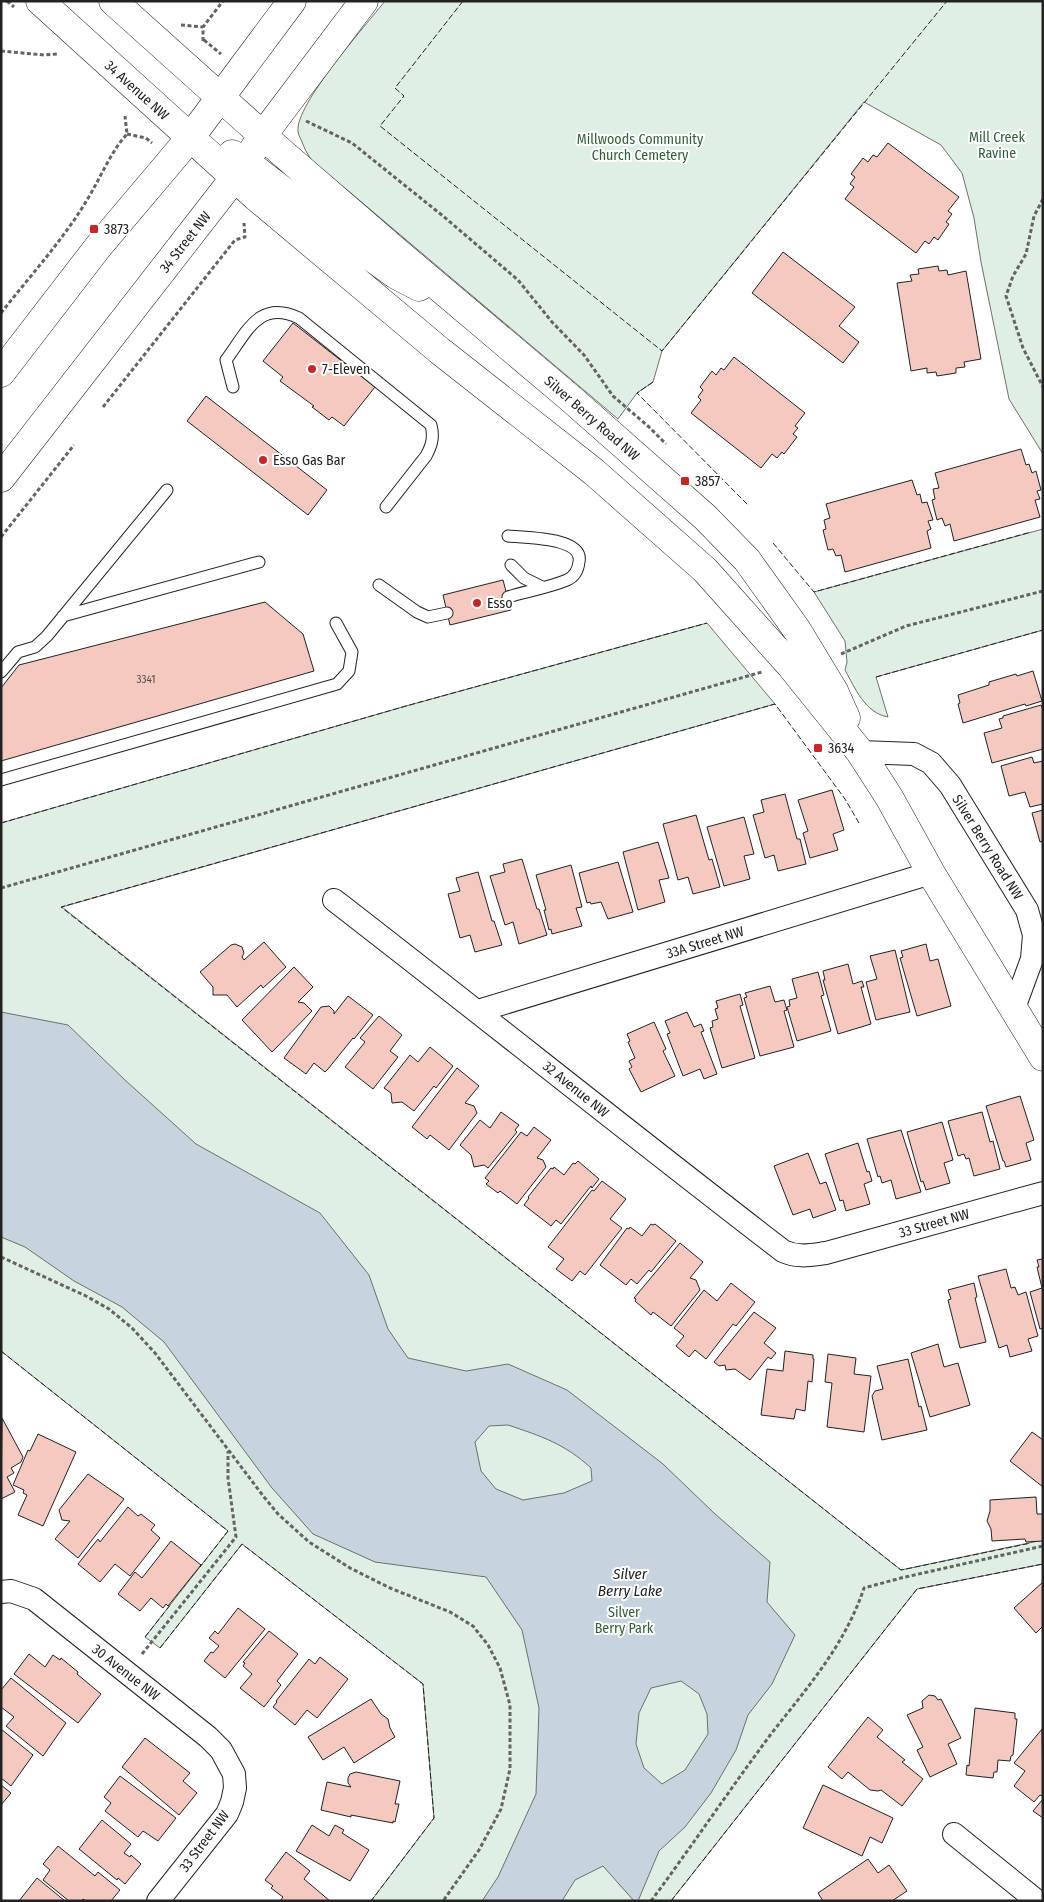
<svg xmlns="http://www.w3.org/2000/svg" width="1044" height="1902" font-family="'Fira Sans Condensed',sans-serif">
<rect width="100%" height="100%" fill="#fff"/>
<path fill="#e0efe3" stroke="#6f6f6f" d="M385,1H1043V454L1009,399L981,262L974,218L962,173L941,145L864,102L662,351L653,382L637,393L618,419L346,189C327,175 310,165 302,142C301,139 298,135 298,131C295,105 366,25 385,1Z
M1043,529V630L876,677L888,717C865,713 855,688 845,670L847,662L845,641L814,592Z
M707,623L775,704L62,907L901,1570L1043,1540V1564L917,1589L671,1901H371L434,1818L423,1684L242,1544L160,1648L145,1637L228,1531L1,1351V823L406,706Z"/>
<path fill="#c7d3dd" stroke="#6f6f6f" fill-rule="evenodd" d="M1,1012L68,1025L125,1080L196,1144L320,1213L369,1275L388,1329L408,1358L466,1371L508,1364L567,1390L663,1464L714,1513L770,1562L767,1602L795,1635L772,1684L748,1715L736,1750L711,1793L685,1827L659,1851L638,1901H634L603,1866L575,1880L562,1901H482L498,1877L536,1794L539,1708L522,1630L486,1577L375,1562L313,1534L272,1488L164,1342L122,1307L74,1281L25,1247L1,1237ZM508,1425C541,1436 565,1444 591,1468L592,1481L564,1493L523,1500L496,1489L481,1471L475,1442L489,1426ZM681,1681L699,1694L707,1714L708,1734L685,1770L662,1784L644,1768L636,1744L639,1713L651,1688Z"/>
<path fill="#f3c9c0" stroke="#222" d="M888,143L959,197L948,211L952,214L946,222L949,224L938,240L934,237L929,244L925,241L916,253L845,199L854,187L850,184L855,177L851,174L863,158L868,162L873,155L877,157Z
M783,252L855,307L839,326L859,342L843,363L752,293Z
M938,266L939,271L947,270L948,275L966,271L981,359L964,362L965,367L956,368V373L937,376L936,372L927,373V368L911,371L897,283L912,281L910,275L919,274L918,269Z
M293,323L375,387L344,426L332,417L329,420L312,407L314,406L280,381L283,377L263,361Z
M734,357L805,413L795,426L798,428L793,434L797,437L784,454L782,452L777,458L772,454L761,468L691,413L701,400L698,397L703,390L700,387L712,371L716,375L721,368L724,370Z
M206,396L327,490L308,515L187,421Z
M1021,449L1026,465L1029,464L1032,473L1036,471L1041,490L1037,491L1040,499L1035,500L1040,517L954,541L950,524L945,526L942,518L937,520L932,500L935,499L933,489L939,488L935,473Z
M912,480L917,495L920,494L922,503L927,502L933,520L928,521L931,529L927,531L931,548L845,572L841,555L836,556L833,549L828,550L823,530L826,529L824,520L830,518L826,504Z
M503,580L511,610L450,625L443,595Z
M265,602L303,634L314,671L1,761V688L19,665Z
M1033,671L1042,701L1026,706L1025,704L963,723L958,704L960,703L958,695L989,685V682L1016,674L1017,676Z
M1041,705L1043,710V749L992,763L984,733L1002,728L999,719L1003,718V716Z
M1032,757L1034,763L1043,761V804L1030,807L1025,792L1009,796L1001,766Z
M832,790L844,830L833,834L838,850L810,858L803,833L808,831L798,800Z
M785,794L797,839H800L806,864L778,871L774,855L765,858L753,815L764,812L761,800Z
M1043,810V841L1040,842L1032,813Z
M696,815L709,860L712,859L720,887L693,894L688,877L678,880L663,824Z
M744,817L754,854L744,856L750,879L724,886L707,827Z
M658,842L669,878L659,880L665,902L638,910L623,852Z
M522,859L537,909H539L547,935L519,944L513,922L505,925L490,876L505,872L503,864Z
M618,862L633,912L608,919L601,902L591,904L590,902L587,903L579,873Z
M571,865L582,907L576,908L582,926L552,934L551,929L549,930L544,910H546L536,875Z
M478,872L492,921H494L502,945L475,952L470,935L460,938L448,894L460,891L456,878Z
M264,942L286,967L263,988L261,985L237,1007L227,995H213V987L200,972L231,945L235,944L242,947L244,953L242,957L244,960Z
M926,944L930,961L938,959L951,1006L917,1016L900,958L903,957L901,951Z
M895,950L910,1012L876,1020L866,982L877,979L870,956Z
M848,964L853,984L862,981L864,987H861L871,1024L838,1034L823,980H825L823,971Z
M294,967L313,987L298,1002L304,1003L312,1011L272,1052L242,1020Z
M818,972L824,995L821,996L831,1031L797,1041L787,1007L790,1006L789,1000L797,998L792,979Z
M770,986L775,1002L784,1000L787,1010L784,1011L794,1047L760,1056L744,998L747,997L745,993Z
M740,994L743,1005L740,1006L755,1058L722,1068L710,1028L713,1027L712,1021L718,1019L715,1009L718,1008L716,1001Z
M348,996L373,1015L354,1039L353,1038L328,1069L325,1072L314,1063L306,1074L284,1058L321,1007L329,1006L334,1011V1014Z
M687,1012L694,1027L701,1024L704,1031L701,1032L717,1074L704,1079L700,1069L683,1076L667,1034L670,1033L665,1021Z
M379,1016L402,1035L390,1051L398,1057L373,1089L345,1067L365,1042L360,1038Z
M654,1022L666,1049L663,1051L675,1076L641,1092L629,1069L632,1067L629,1061L635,1058L628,1042L630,1041L627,1034Z
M430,1047L453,1066L436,1088L434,1086L414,1111L402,1102L392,1103L391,1093L384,1088L410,1055L418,1062Z
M457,1068L479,1086L465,1103L474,1106L477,1113L449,1150L430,1135L427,1139L412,1127Z
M1020,1096L1034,1140L1026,1143L1031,1160L1006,1167L1004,1161H1003L986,1106Z
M501,1112L519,1125L515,1130L517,1132L488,1168L484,1165L474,1167L471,1155L460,1145L480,1120L490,1128Z
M982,1112L990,1142L993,1141L1000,1169L974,1176L969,1158L966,1159L964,1154L958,1156L948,1121Z
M942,1122L953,1160L944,1163L950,1183L926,1190L923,1181L921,1182L907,1132Z
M534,1127L551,1140L537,1158L543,1160L546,1167L517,1204L500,1191L498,1193L486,1184L489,1181L485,1178L521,1132L527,1136Z
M901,1130L921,1192L896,1199L891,1180L882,1183L880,1176L878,1177L867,1139Z
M858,1143L867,1172L869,1171L872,1181L864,1184L870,1204L846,1211L843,1200L840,1201L825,1154Z
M808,1153L820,1184L826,1182L836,1210L813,1218L810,1209L793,1215L774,1166Z
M578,1161L599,1179L592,1188L591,1186L561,1224L556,1220L551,1226L524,1205L529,1198L528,1197L551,1168L553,1169L554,1167L564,1175L573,1163L575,1164Z
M602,1181L626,1199L610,1219L622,1228L585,1275L580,1271L572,1281L556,1269L564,1259L548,1247L592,1190L594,1191Z
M651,1224L653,1225L655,1224L676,1241L651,1272L649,1270L637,1284L631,1279L626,1285L600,1265L627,1228L629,1229L630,1227L642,1236Z
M680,1243L703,1262L690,1278L696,1280L700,1290L671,1326L653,1312L651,1315L635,1301L636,1299L634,1298Z
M1043,1259V1328L1040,1329L1030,1292L1042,1288L1037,1267H1039L1037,1260Z
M1006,1269L1011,1288L1015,1287L1018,1295L1026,1292L1038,1336L1028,1339L1032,1351L1010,1357L1007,1345L999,1348L978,1276Z
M731,1283L755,1302L736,1326L733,1324L706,1359L695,1350L689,1357L676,1346L684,1336L674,1328L704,1290L717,1301Z
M974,1283L977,1297L975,1298L986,1342L960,1348L948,1300L951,1299L948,1290Z
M754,1312L776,1328L764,1343L776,1353L771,1359L768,1357L750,1380L735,1369L726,1370L725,1365L719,1366L714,1362Z
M938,1344L944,1367L958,1363L970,1405L930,1417L911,1353Z
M785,1351L813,1355V1359H814L812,1382L808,1381L805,1411L796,1409L794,1419L761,1415L767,1369L783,1371Z
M828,1354L856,1358L854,1374L871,1376L864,1432L827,1427L832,1383L825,1382Z
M908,1359L919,1407L921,1406L927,1430L882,1440L872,1396L875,1391L883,1389L877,1366Z
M2,1418L23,1457L21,1462L11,1468L14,1473L7,1477L15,1492L1,1499Z
M1032,1432L1043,1440V1487L1010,1461Z
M38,1434L76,1452L43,1526L18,1515L27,1495L23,1493L24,1490L13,1485L28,1450L30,1451Z
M88,1474L124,1499L78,1558L55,1539L70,1521L62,1520L59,1510Z
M1036,1497L1037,1514H1043V1541L1026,1542L1025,1539L992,1541L991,1529L987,1521L990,1511V1500Z
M128,1507L138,1516L141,1514L155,1525L151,1530L160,1538L130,1576L115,1564L100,1582L78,1564L98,1539L100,1542Z
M171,1541L201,1565L168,1606L166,1604L163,1608L151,1598L140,1611L118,1594L135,1572L142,1578Z
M1043,1582V1626L1036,1633L1014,1608Z
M238,1608L265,1629L225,1678L204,1661L211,1652L213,1653L219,1646L209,1638L215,1631L218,1634Z
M269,1631L298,1654L277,1681L281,1685L264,1707L240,1688L252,1674L243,1666L245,1663L243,1662Z
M29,1654L45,1667L53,1655L60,1660L61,1658L78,1672L77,1674L101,1694L78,1723L14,1674Z
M320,1657L348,1679L317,1718L307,1710L295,1725L273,1707L277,1702L276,1701L309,1659L315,1664Z
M11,1678L66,1723L43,1756L6,1726L14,1717L1,1707V1690Z
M929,1695L935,1696L938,1700L941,1699L961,1738L948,1744L957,1764L930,1777L917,1750L923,1747L907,1715L923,1708L922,1701Z
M371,1699L381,1714L388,1719L390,1728L395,1737L354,1763L344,1747L323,1760L308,1737Z
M975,1708L1015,1713V1719H1017L1013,1755L1011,1756L1010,1761L998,1760L997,1772H994L993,1778L966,1775L967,1765L969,1766Z
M868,1717L883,1730L877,1737L905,1760L902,1762L923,1779L902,1806L881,1790L878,1791L870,1790L848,1772L842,1779L828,1767Z
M1,1729L33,1755L11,1786L1,1778Z
M1042,1729L1043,1796L1040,1795L1034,1802L1014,1786L1025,1771L1014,1763Z
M145,1738L190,1773L183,1781L197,1793L179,1815L122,1767Z
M356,1772L400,1781L395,1804H399L395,1822L393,1821V1823L351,1815V1817L321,1810L327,1782L351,1787L348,1783V1778L350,1774Z
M120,1776L176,1818L158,1841L143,1831L138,1837L105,1811L111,1803L104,1797Z
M1,1785L11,1793L1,1805Z
M823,1785L893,1818L882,1843L870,1837L862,1856L803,1828Z
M1043,1799V1818L1033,1811Z
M102,1820L131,1844L124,1853L130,1857L131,1855L141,1864L125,1884L118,1878L117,1880L79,1849Z
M312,1825L329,1836L335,1825L344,1830L342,1833L369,1850L350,1881L296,1851Z
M58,1846L95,1876L98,1872L120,1890L111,1901H86L83,1899L82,1901H69L43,1880L50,1870L43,1864Z
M286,1852L310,1871L304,1879L330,1901H280L283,1897L271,1888L273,1886L265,1880Z
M868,1859L878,1873L889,1865L907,1891L892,1901H823L818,1893Z
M37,1878L65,1901H19Z"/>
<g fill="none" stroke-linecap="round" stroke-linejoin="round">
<g stroke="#222" stroke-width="13">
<path id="lane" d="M233,387L226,360C247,332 259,299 299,318L431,425C434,437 432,445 426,456L386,507
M511,565L524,578L542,587
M379,585L417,612L428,617L447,613
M508,597C527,591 548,588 567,580C574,577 578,570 579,562C584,537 525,538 508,536
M63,616L259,562
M1,672L18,652L35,647L47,636L167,490
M1,780L337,684L349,671L352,652L336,623"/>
</g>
<g stroke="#222" stroke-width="24">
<path id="street" d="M860,752L914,754L931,763L950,785L1027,910L1034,935L1032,959L1014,1008
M334,900C484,1016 632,1135 783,1251C798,1258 810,1255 826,1253L1043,1193
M478,1011L931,873
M1,1592L11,1591L34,1599L208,1737L221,1750L234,1774L235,1788L232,1802L227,1814L158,1901
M954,1834L1037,1901"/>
</g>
<g stroke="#222" stroke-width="29">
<path id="secondary" d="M40,1L256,197L440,351L594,472L705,570L790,665L860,752L889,797L931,873L1043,1057
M113,1L279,150L403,257L570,398L705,517L747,560L797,630L834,691L846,718
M232,154L246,162L342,236L396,275L419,287
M1,373L98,247L190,138L292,1
M1,478L235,177L263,135L364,1"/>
</g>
<path stroke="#646464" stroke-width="3" stroke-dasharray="4 2.5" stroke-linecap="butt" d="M7,1L14,7
M181,25L203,27
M204,40L221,54
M203,41V27L223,1
M1,51L44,55L58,54
M306,121L352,143L443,216L518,280L552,322L584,355L613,396L649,427L666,444
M127,134L146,138L152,143
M1043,199L1034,216L1026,254L1013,276L1006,296L1023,348L1043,387
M1,313C30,276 63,240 87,200C101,177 110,153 127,134L125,116
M103,407L235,240L245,237L244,223
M1,537L74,445
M841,654L906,626L1043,591
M1,888L762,672
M1,1257L86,1296L109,1309L132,1328L155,1353L264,1497L278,1514L309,1542L350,1568L390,1588L450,1612L473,1626L488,1645L500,1668L510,1705V1769L501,1809L479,1850L443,1901
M142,1654L236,1537L228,1478V1451
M651,1901C692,1846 730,1789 771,1734C807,1688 845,1645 864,1588L901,1578L1043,1546"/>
<use href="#lane" stroke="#fff" stroke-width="11"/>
<use href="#street" stroke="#fff" stroke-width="22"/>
<use href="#secondary" stroke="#fff" stroke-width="28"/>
<path stroke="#222" stroke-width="1" stroke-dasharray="6 2.5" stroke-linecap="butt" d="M463,1L395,88L404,96L380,126L662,351L947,1
M653,382L637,393L748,505
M773,543L814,592L1031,532
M876,677L1043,630
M1,823L406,706L707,623
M859,823L845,799L775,704L61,907L901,1570L1031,1543
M1,1351L228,1531L200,1567
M145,1637L171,1604
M160,1648L242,1544L423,1684L434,1818L371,1901
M671,1901L917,1589L1043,1564"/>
</g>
<g fill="#c62828" stroke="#fff" stroke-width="2">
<rect x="89" y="224" width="10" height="10" rx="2.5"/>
<circle cx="312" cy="369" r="5"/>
<circle cx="263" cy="460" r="5"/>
<rect x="680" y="476" width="10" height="10" rx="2.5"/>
<circle cx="477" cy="603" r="5"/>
<rect x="813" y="743" width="10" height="10" rx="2.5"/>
</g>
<g text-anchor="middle" stroke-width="4" stroke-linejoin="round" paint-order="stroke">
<g font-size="11" fill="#564c4a">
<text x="146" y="683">3341</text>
</g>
<g font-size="14" fill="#222" stroke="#fff">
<text transform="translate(137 90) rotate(42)" y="5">34 Avenue NW</text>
<text transform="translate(185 242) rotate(-52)" y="5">34 Street NW</text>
<text transform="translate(592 418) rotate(41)" y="5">Silver Berry Road NW</text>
<text transform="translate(988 847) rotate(58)" y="5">Silver Berry Road NW</text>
<text transform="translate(705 942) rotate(-17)" y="5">33A Street NW</text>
<text transform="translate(576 1089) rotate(39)" y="5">32 Avenue NW</text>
<text transform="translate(934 1223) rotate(-16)" y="5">33 Street NW</text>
<text transform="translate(126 1672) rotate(38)" y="5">30 Avenue NW</text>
<text transform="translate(204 1841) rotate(-53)" y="5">33 Street NW</text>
</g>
<g font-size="14" fill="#2f5e38" stroke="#fff">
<text x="997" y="142">Mill Creek<tspan x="997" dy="16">Ravine</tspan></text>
<text x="640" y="144">Millwoods Community<tspan x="640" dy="16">Church Cemetery</tspan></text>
<text x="624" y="1617">Silver<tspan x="624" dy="16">Berry Park</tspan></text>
</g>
<g font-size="14" fill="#222" stroke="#fff" text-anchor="start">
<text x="104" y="234">3873</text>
<text x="322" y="374">7-Eleven</text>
<text x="273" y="465">Esso Gas Bar</text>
<text x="695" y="486">3857</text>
<text x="487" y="608">Esso</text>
<text x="828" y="753">3634</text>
</g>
<g font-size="15" font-style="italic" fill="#222" stroke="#fff">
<text x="630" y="1579">Silver<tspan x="630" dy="17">Berry Lake</tspan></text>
</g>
</g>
<rect width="1044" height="1902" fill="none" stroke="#222222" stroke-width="5"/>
</svg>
